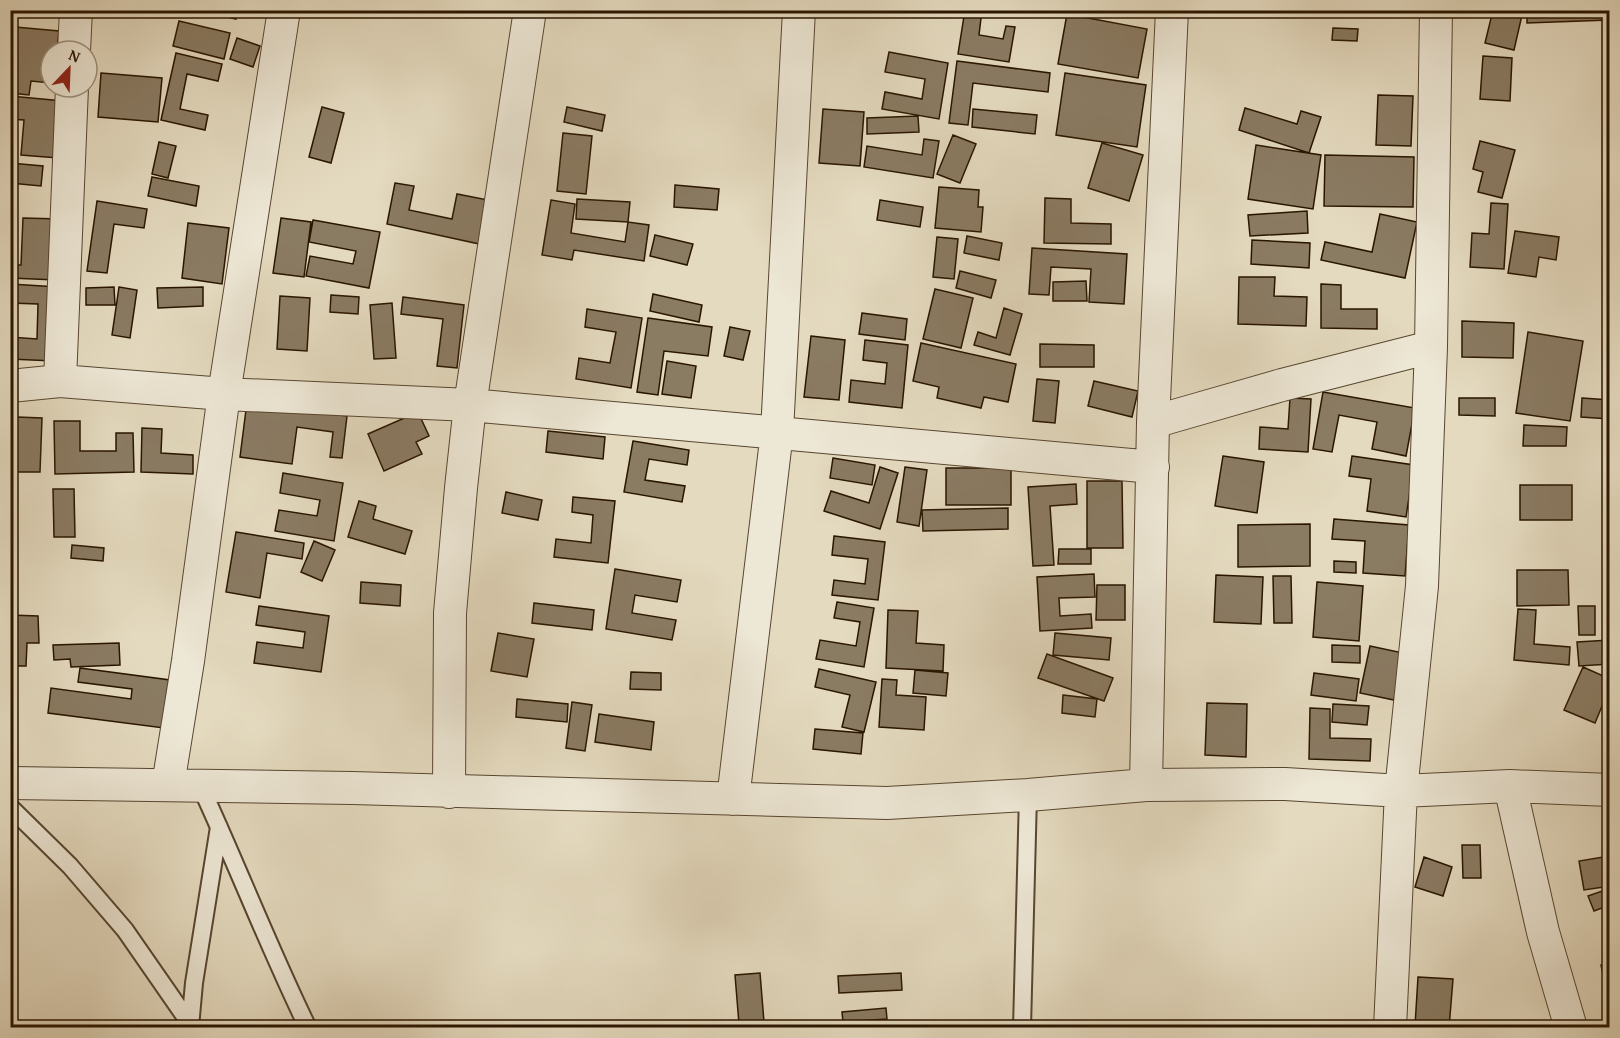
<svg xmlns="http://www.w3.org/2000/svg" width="1620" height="1038" font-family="'Gentium Book Plus',serif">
<rect width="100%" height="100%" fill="#e4dabf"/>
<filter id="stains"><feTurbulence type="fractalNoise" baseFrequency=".00333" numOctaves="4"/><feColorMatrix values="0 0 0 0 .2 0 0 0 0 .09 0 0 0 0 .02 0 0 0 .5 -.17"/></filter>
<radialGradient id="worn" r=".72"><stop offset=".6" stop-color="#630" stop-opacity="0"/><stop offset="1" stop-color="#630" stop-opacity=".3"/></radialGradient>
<path fill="#8a7b63" stroke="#291500" stroke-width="1.5" d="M10,10H40V16L10,14Z
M210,10H238L236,19L209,13Z
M965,10H982L979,35L1003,39L1006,26L1015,27L1009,62L958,54Z
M1493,10L1522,15L1514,50L1485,43Z
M1527,10H1609V20L1527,23Z
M1067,14L1147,29L1138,78L1058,64Z
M179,21L230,33L224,59L173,46Z
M15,27L59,31L57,51H51V83L31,81L29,95L10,93V71Z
M1333,28L1358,29L1357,41L1332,40Z
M237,38L260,46L253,67L230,59Z
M889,52L948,63L939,119L882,109L885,92L922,99L925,79L885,72Z
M176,53L222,64L218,81L187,74L180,109L208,115L205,130L161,120Z
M1483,56L1512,58L1510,101L1480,99Z
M957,61L1050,73L1048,92L973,83L968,125L949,123Z
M101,73L162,78L158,122L98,117Z
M1065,73L1146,85L1137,147L1056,135Z
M1378,95L1413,96L1411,146L1376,145Z
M10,96L63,101L58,158L21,155L24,120L10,119Z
M322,107L344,113L331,163L309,157Z
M567,107L605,115L602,131L564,122Z
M1245,108L1297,124L1301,111L1321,117L1309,153L1239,130Z
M823,109L864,112L860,166L819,163Z
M973,109L1037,115L1035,134L972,127Z
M918,116L919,132L867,134V118Z
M563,133L592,136L586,194L557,191Z
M953,135L976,144L960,183L937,174Z
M924,139L939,141L933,178L864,167L867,146L922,155Z
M1480,141L1515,150L1502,198L1478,192L1483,172L1473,169Z
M159,142L176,146L168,178L152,174Z
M1102,143L1143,155L1129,201L1088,188Z
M1256,145L1321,155L1313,209L1248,199Z
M1325,155L1414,157L1413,207L1324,206Z
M10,163L43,166L41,186L10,183Z
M152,177L199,186L196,206L148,196Z
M395,183L414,186L409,210L452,219L457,194L493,201L484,245L387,224Z
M675,185L719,189L717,210L674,207Z
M939,187L979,190L978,207H983L981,232L935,228Z
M1045,198L1071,199V223L1111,224V244L1044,243Z
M577,199L630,202L628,222L576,219Z
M551,200L575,204L571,233L625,242L628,222L649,225L644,261L574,250L572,260L542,255Z
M880,200L923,207L920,227L877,220Z
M97,201L147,209L144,228L114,224L107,273L87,271Z
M1491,203L1508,204L1504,269L1470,267L1472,233L1489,234Z
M1307,211L1308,233L1250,236L1248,215Z
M1380,214L1417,222L1405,278L1321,260L1325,242L1372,252Z
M23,218L60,219L56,280L10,278V265H21Z
M281,218L311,222L304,277L273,273Z
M313,220L380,232L369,288L306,276L310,256L353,264L356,251L309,242Z
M188,223L229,228L222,284L182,278Z
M1515,231L1559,237L1556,260L1539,257L1536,277L1508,273Z
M655,235L693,244L687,265L650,256Z
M967,236L1002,243L999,260L964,253Z
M937,237L958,239L954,279L933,277Z
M1252,240L1310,243L1309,268L1251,264Z
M1032,248L1127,254L1124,304L1089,302L1091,269L1051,267L1049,295L1029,294Z
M960,271L996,280L991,298L956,288Z
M1239,277H1275L1274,296L1307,297L1306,326L1238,324Z
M1086,281L1087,301H1053V282Z
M10,284L58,287L54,361L10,359V337L37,339L38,304L10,303Z
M1321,284L1341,285V309H1377V329L1321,328Z
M114,287L115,305H86V288Z
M119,287L137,290L130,338L112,335Z
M203,287V306L158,308L157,288Z
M935,289L973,298L961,348L923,339Z
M653,294L702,305L699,322L650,311Z
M331,295L359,297L358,314L330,312Z
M280,296L310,298L307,351L277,349Z
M403,297L464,305L457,368L437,366L443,319L401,314Z
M392,303L396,358L374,359L370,305Z
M1004,308L1022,314L1010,355L974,345L978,332L996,338Z
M587,309L642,318L631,388L576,379L579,358L610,363L616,332L585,327Z
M862,313L907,319L905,340L859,334Z
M648,318L712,327L708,356L664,351L658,395L637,392Z
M1462,321L1514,323L1513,358L1462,357Z
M730,327L750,331L743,360L724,356Z
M1528,332L1583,341L1570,421L1516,413Z
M811,336L845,340L839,400L804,397Z
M865,340L908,345L902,408L849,402L851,380L885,384L887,363L863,360Z
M921,343L1016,364L1008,402L984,397L981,408L937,398L939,387L913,381Z
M1040,344L1094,345V367H1040Z
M667,361L696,366L691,398L662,394Z
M1037,379L1059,381L1055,423L1033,421Z
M1094,381L1138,391L1132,417L1088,406Z
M1323,392L1415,408L1406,456L1372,449L1377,422L1339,415L1332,452L1313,449Z
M1290,398L1311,399L1308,452L1259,449L1260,427L1288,429Z
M1459,398H1495V416L1459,415Z
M1582,398L1610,400V419L1581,417Z
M247,402L347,416L342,458L330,457L333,432L297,427L292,464L240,457Z
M418,412L429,436L416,442L422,454L384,471L368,434Z
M17,417L42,418L40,472H10V452H17Z
M54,421H80V451H116V433H133L134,472L55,474Z
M1524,425L1567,427L1566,446H1523Z
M142,428L162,429L161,453L193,455V474L141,472Z
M548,431L605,437L603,459L546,452Z
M633,441L689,450L687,465L649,459L645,480L685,486L682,502L624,492Z
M1223,456L1264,462L1257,513L1215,506Z
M1352,456L1414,465L1406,517L1367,511L1371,479L1349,476Z
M833,458L875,465L872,485L830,478Z
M880,467L898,473L880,529L824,511L831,491L869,503Z
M905,467L927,470L919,526L897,522Z
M946,468H1011V505H946Z
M283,473L343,483L334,541L275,531L279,510L317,516L320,500L280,493Z
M1087,481H1122L1123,548H1087Z
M1076,484L1077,504L1050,506L1054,565L1033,566L1028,487Z
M1520,485H1572V520H1520Z
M53,489H74L75,537H54Z
M506,492L542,500L538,520L502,513Z
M573,497L615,501L608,563L554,557L556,539L591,543L593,515L572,512Z
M359,501L376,506L373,519L412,531L405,554L348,537Z
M1008,508V529L923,531L922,510Z
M1334,519L1409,525L1405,576L1363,573L1365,541L1332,539Z
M1310,524V566L1238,567V525Z
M236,532L304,543L302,559L267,553L260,598L226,592Z
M834,536L885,542L878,600L832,595L834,580L865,584L868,559L832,555Z
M314,541L335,550L322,581L301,572Z
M72,545L104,548L103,561L71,558Z
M1059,549H1091V564H1058Z
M1334,561L1356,562V573L1334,572Z
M615,569L681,580L677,602L635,595L632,613L676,620L672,640L606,629Z
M1517,570H1568L1569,605L1517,606Z
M1094,574L1095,597L1059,598L1060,616L1091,614L1092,628L1040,631L1037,577Z
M1216,575L1263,577L1261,624L1214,622Z
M1273,576H1291L1292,623H1274Z
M361,582L401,585L400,606L360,603Z
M1317,582L1363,586L1359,641L1313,637Z
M1097,585H1125V620H1096Z
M837,602L874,608L864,667L816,659L820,640L856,646L860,622L834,618Z
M534,603L594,610L592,630L532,623Z
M259,606L329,616L321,672L254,663L257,642L303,648L305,632L256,625Z
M1578,606H1595V635H1579Z
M1518,609L1536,610L1534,644L1570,647L1569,665L1514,660Z
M888,610L918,611L916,643L944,645L943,671L886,668Z
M10,615L38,616L39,643H27L26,666H10Z
M498,633L534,639L527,677L491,671Z
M1055,633L1111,638L1109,660L1053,655Z
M1610,640V664L1579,666L1577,642Z
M119,643L120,665L71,667L70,659L54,660L53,645Z
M1332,645L1360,646V663L1332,662Z
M1370,646L1403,653L1394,700L1360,693Z
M1047,654L1113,678L1104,701L1038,678Z
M1583,667L1610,679V701L1605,699L1595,723L1564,710Z
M80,668L170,680L164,728L48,713L51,688L131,699L132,689L78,682Z
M819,669L876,682L864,732L842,727L850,695L815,687Z
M915,670L948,673L946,696L913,693Z
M631,672L661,673V690L630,689Z
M1314,673L1359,679L1356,701L1311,695Z
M882,679L897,680L896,695L926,697L924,730L879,727Z
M1063,695L1097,699L1095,717L1062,713Z
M517,699L568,704L567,722L516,717Z
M572,702L592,705L585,751L566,748Z
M1207,703L1247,704L1246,757L1205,755Z
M1333,704L1369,706L1367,725L1332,722Z
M1310,708L1330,709V738L1371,739L1370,761L1309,759Z
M599,714L654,722L651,750L595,742Z
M815,729L863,733L861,754L813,749Z
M1462,845H1480L1481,878H1463Z
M1610,856V886L1584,890L1579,861Z
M1424,857L1452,867L1443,896L1415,887Z
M1608,889L1610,905L1594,911L1588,896Z
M1610,963V1008L1601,965Z
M760,973L764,1022L739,1024L735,975Z
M901,973L902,990L839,993L838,976Z
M1418,977L1453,979L1449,1028L1415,1026Z
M886,1008L887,1019L843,1022L842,1012Z"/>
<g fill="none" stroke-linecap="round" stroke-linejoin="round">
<g stroke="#584630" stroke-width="20">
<path id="service" d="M200,785C237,865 269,948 308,1028
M10,807L70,866L125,930L193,1028
M190,1027L194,983L219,827
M1022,1028L1028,795"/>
</g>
<g stroke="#584630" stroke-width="34">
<path id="minor" d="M74,51L76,10
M60,381L72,87
M10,386L60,381L224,394L470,405L1153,467
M1153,422L1282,385L1431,347
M10,783L352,788L887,803L1028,795L1146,785L1285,784L1401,791L1510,786L1610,790
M168,785L188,661L224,394L284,10
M1146,785L1153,422L1172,10
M1510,786L1543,932L1571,1028
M449,792L450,613L461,488L470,405L530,10
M733,799L777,432L799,10
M1390,1028L1401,791L1422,586L1431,347L1436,10"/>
</g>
<use href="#service" stroke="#ede7d5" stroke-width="16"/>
<use href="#minor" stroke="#ede7d5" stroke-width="32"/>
</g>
<rect width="1620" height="1038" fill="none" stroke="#e4dabf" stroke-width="36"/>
<rect x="12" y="12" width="1596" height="1014" fill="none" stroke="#291500" stroke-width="3"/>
<rect x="18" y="18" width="1584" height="1002" fill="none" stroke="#291500" stroke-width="1.5"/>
<g transform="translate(69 69) rotate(23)"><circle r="28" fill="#ede7d5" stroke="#9f9380" stroke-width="1.5"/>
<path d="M0-4.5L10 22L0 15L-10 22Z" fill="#8f2418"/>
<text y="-9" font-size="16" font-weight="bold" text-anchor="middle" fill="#291500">N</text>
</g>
<rect width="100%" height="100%" filter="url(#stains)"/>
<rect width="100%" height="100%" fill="url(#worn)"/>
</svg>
